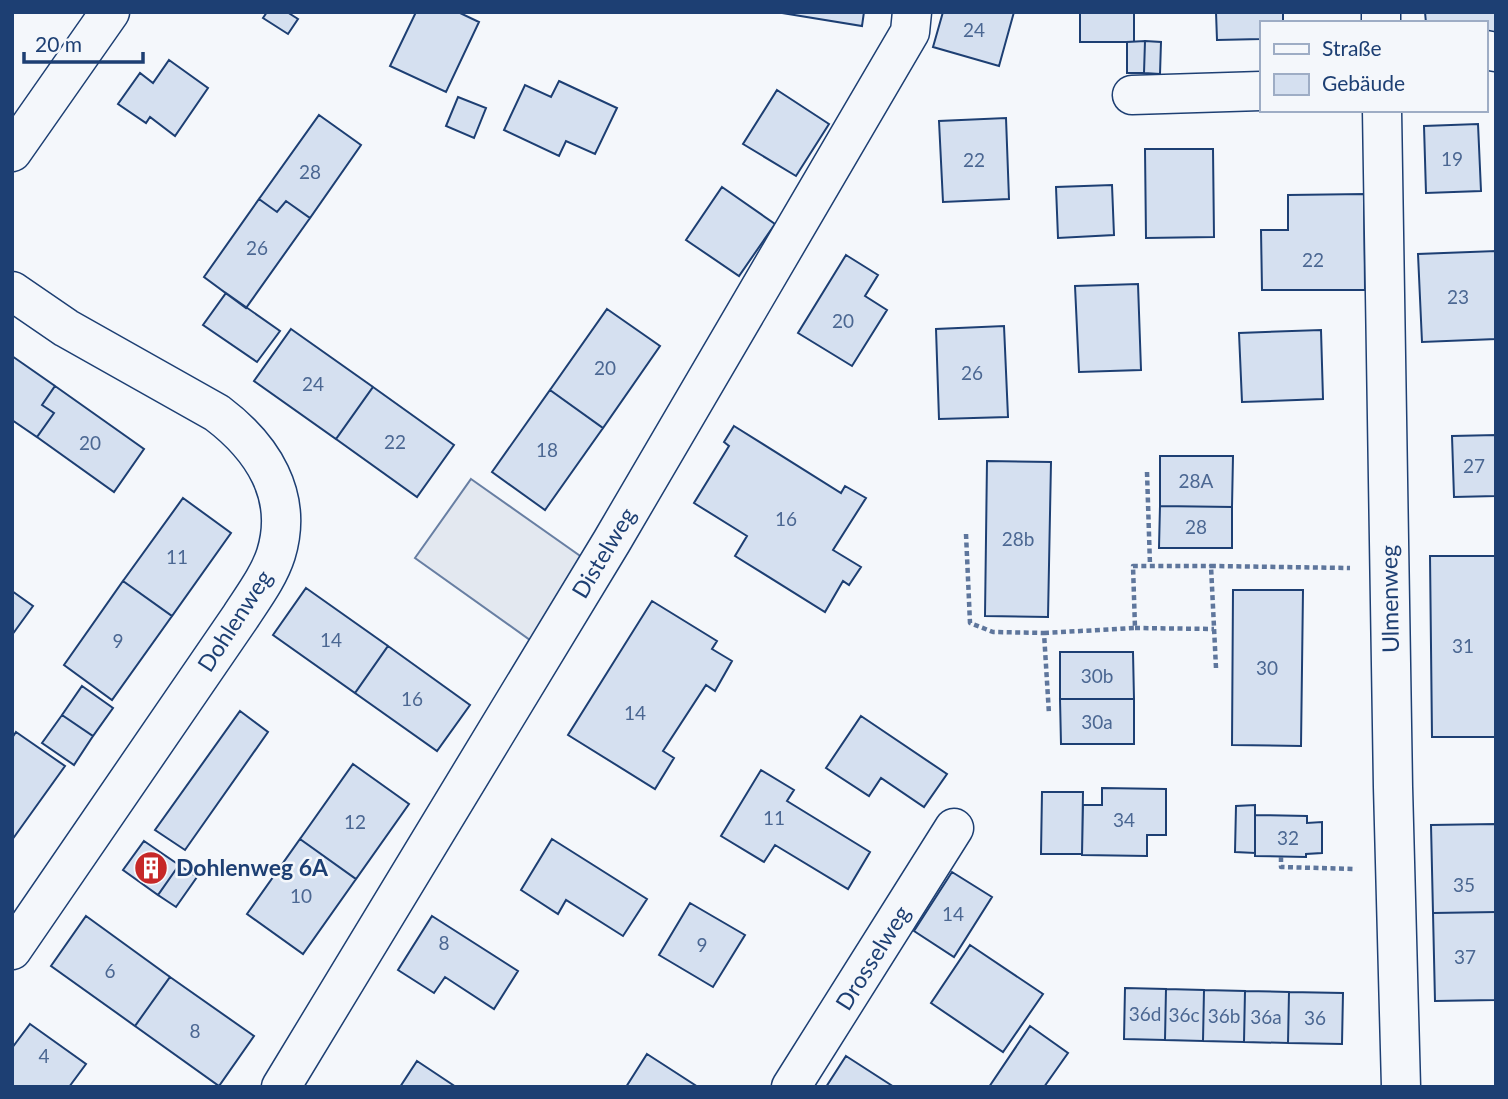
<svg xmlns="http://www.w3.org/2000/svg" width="1508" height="1099" font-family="Lato,sans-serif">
<rect width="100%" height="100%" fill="#f4f7fb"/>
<path fill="#e3e8f0" stroke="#687fa3" stroke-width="2" d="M471,479L593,565L537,645L415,558Z"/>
<path fill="#d5e0f0" stroke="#1d3f73" stroke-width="2" d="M267,12H287L298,19L288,34L263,18Z
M416,12H458L479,22L446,92L390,66Z
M776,12H864L862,26Z
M943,12H1014L999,66L933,47Z
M1080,12H1134V42H1080Z
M1216,12H1283V23H1261V39L1217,40Z
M1425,12H1496V37L1485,38V23H1426Z
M1145,41L1144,73H1127V42Z
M1145,41L1161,42L1160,74L1144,73Z
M169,60L208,88L175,136L150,117L146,123L118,104L140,73L153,83Z
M559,81L617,108L595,154L566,141L559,156L504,130L525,85L551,97Z
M777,90L829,124L796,176L743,144Z
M458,97L486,108L474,138L446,126Z
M319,115L361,145L310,218L286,201L277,212L259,199Z
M1006,118L1009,199L943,202L939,121Z
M1478,124L1481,191L1426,193L1424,126Z
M1145,149H1213L1214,237L1146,238Z
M1112,185L1114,235L1058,238L1056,187Z
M722,187L775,224L739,276L686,240Z
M1364,194L1365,290H1262L1261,230H1288V195Z
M259,199L277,212L286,201L310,218L246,308L204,277Z
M1496,251V339L1422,342L1418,254Z
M846,255L878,275L865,296L887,310L852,366L798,333Z
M1138,284L1141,370L1079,372L1075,286Z
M226,293L280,331L257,362L203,325Z
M607,309L660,346L603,428L550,390Z
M1004,326L1008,417L939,419L936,329Z
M291,329L373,387L336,439L254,381Z
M1321,330L1323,399L1242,402L1239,333Z
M12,356L55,386L42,405L54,413L37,437L12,420Z
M55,386L144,449L114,492L37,437L54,413L42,405Z
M373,387L454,445L417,497L336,439Z
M550,390L603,428L545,510L492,472Z
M734,426L841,493L845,486L866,498L833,550L861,567L849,585L843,581L825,612L735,556L747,536L694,503L729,446L724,442Z
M1496,435V496L1454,497L1452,436Z
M1160,456H1233L1232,507L1160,506Z
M987,461L1051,462L1048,617L985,616Z
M183,498L231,533L172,616L123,581Z
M1160,506L1232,507V548H1159Z
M1430,556H1496V737H1432Z
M123,581L172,616L112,700L64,665Z
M306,588L388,646L355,693L273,635Z
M1233,590H1303L1301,746L1232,745Z
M12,591L33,606L12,635Z
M652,601L717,641L712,649L732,661L715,691L706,685L663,751L674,758L655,789L568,735Z
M388,646L470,705L437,751L355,693Z
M1060,652H1133L1134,699H1060Z
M82,686L113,708L93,736L62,715Z
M1060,699H1134V744H1061Z
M240,711L268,732L185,850L155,830Z
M62,715L93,736L74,765L42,743Z
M861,716L947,774L924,807L881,778L869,796L826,768Z
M16,732L65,766L12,840V738Z
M353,764L409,804L356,879L300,839Z
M761,770L794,790L787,801L870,852L848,889L775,845L764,862L721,836Z
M1102,788L1166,789V835H1147V856L1082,855L1083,805H1102Z
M1042,792H1083L1082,854H1041Z
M1255,805V853L1235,852L1236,806Z
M1255,815L1307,816V823L1322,822V853L1306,854V857L1255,856Z
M1495,824L1496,912L1433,913L1431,825Z
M300,839L356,879L303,954L247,914Z
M552,839L647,899L623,936L566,900L558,914L521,890Z
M144,841L179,865L158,895L123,870Z
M179,865L197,877L176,907L158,895Z
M952,872L992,897L954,957L914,931Z
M690,903L745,935L713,987L659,955Z
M1496,912V1000L1435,1001L1433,913Z
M86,916L170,977L135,1026L51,966Z
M432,916L518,971L494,1009L445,977L434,993L398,970Z
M970,945L1043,994L1003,1052L931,1003Z
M170,977L254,1036L219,1086L135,1026Z
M1125,988L1166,989L1165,1040L1124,1039Z
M1166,989L1204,990L1203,1041L1165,1040Z
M1204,990L1245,991L1244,1042L1203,1041Z
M1245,991L1289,992L1288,1043L1244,1042Z
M1289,992L1343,993L1342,1044L1288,1043Z
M30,1024L86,1064L69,1087H12V1048Z
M1030,1026L1068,1053L1044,1087H989Z
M647,1054L698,1087H626Z
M846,1056L894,1087H826Z
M417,1061L456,1087H400Z"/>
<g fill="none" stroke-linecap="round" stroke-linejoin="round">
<g stroke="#1d3f73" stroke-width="41">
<path id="minor" d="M1381,12V23
M1485,50L1496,52
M1132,95L1261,91
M1382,110L1393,787L1401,1087
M12,152L110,12
M12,291L66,328L217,413C262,447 294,495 276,554C269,576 254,596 241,616L12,950
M281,1087L612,541L910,32L912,12
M791,1087L954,828"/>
</g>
<path stroke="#5e769c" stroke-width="4.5" stroke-dasharray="5 3.5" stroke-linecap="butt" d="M1147,472L1150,565
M966,534L970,623L993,632L1044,633L1049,714
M1135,628L1214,629
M1044,633L1135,628L1133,566H1211
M1216,668L1211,566L1350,568
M1281,857V867L1356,869"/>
<use href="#minor" stroke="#f4f7fb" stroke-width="38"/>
</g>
<defs>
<g id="building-disc" transform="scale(1.75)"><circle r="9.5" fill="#c62828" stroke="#f4f7fb"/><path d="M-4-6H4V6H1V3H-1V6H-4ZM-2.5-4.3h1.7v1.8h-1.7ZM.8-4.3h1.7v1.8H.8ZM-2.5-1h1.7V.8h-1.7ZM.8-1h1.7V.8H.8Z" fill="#fff"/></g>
</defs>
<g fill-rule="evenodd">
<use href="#building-disc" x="151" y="868"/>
</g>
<g text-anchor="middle" stroke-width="5" stroke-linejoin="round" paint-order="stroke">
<g font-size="19" fill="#4b6792">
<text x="974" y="37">24</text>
<text x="1452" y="166">19</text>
<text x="974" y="167">22</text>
<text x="310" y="179">28</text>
<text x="257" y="255">26</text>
<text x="1313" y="267">22</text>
<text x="1458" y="304">23</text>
<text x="843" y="328">20</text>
<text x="605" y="375">20</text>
<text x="972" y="380">26</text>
<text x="313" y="391">24</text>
<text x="395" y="449">22</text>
<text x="90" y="450">20</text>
<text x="547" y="457">18</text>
<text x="1474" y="473">27</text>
<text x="1196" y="488">28A</text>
<text x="786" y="526">16</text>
<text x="1196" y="534">28</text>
<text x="1018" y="546">28b</text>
<text x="177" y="564">11</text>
<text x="331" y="647">14</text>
<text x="118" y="648">9</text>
<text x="1463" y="653">31</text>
<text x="1267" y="675">30</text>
<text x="1097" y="683">30b</text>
<text x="412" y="706">16</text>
<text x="635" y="720">14</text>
<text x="1097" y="729">30a</text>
<text x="774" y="825">11</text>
<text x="1124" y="827">34</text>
<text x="355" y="829">12</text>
<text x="1288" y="845">32</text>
<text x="1464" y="892">35</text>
<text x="301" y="903">10</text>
<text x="953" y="921">14</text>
<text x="444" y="950">8</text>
<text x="702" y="952">9</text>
<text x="1465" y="964">37</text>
<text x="110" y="978">6</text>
<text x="1145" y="1021">36d</text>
<text x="1184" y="1022">36c</text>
<text x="1224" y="1023">36b</text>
<text x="1266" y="1024">36a</text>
<text x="1315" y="1025">36</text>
<text x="195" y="1038">8</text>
<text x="44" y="1063">4</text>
</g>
<g font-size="23" fill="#1d3f73" stroke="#f4f7fb">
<text transform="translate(604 553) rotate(-59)" y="8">Distelweg</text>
<text transform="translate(1390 599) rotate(-91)" y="8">Ulmenweg</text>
<text transform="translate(235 621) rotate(-57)" y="8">Dohlenweg</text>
<text transform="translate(873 958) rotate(-58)" y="8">Drosselweg</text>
</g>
<g font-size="23" font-weight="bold" fill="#1d3f73" stroke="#f4f7fb" text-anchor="start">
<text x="176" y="876">Dohlenweg 6A</text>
</g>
</g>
<rect width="1508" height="1099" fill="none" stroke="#1d3f73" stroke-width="28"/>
<rect x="1260" y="21" width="228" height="91" fill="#f4f7fb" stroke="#9eadc5" stroke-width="2"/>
<rect x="1274" y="44" width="35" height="10" fill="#f4f7fb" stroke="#9eadc5" stroke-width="2"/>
<text x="1322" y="56" font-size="21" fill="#1d3f73">Straße</text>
<rect x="1274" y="74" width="35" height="21" fill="#d5e0f0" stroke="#9eadc5" stroke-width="2"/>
<text x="1322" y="91" font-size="21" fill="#1d3f73">Gebäude</text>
<path d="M24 52v10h119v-10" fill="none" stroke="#1d3f73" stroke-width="3.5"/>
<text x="35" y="52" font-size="21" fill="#1d3f73" stroke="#f4f7fb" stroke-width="5" paint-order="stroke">20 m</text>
</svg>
